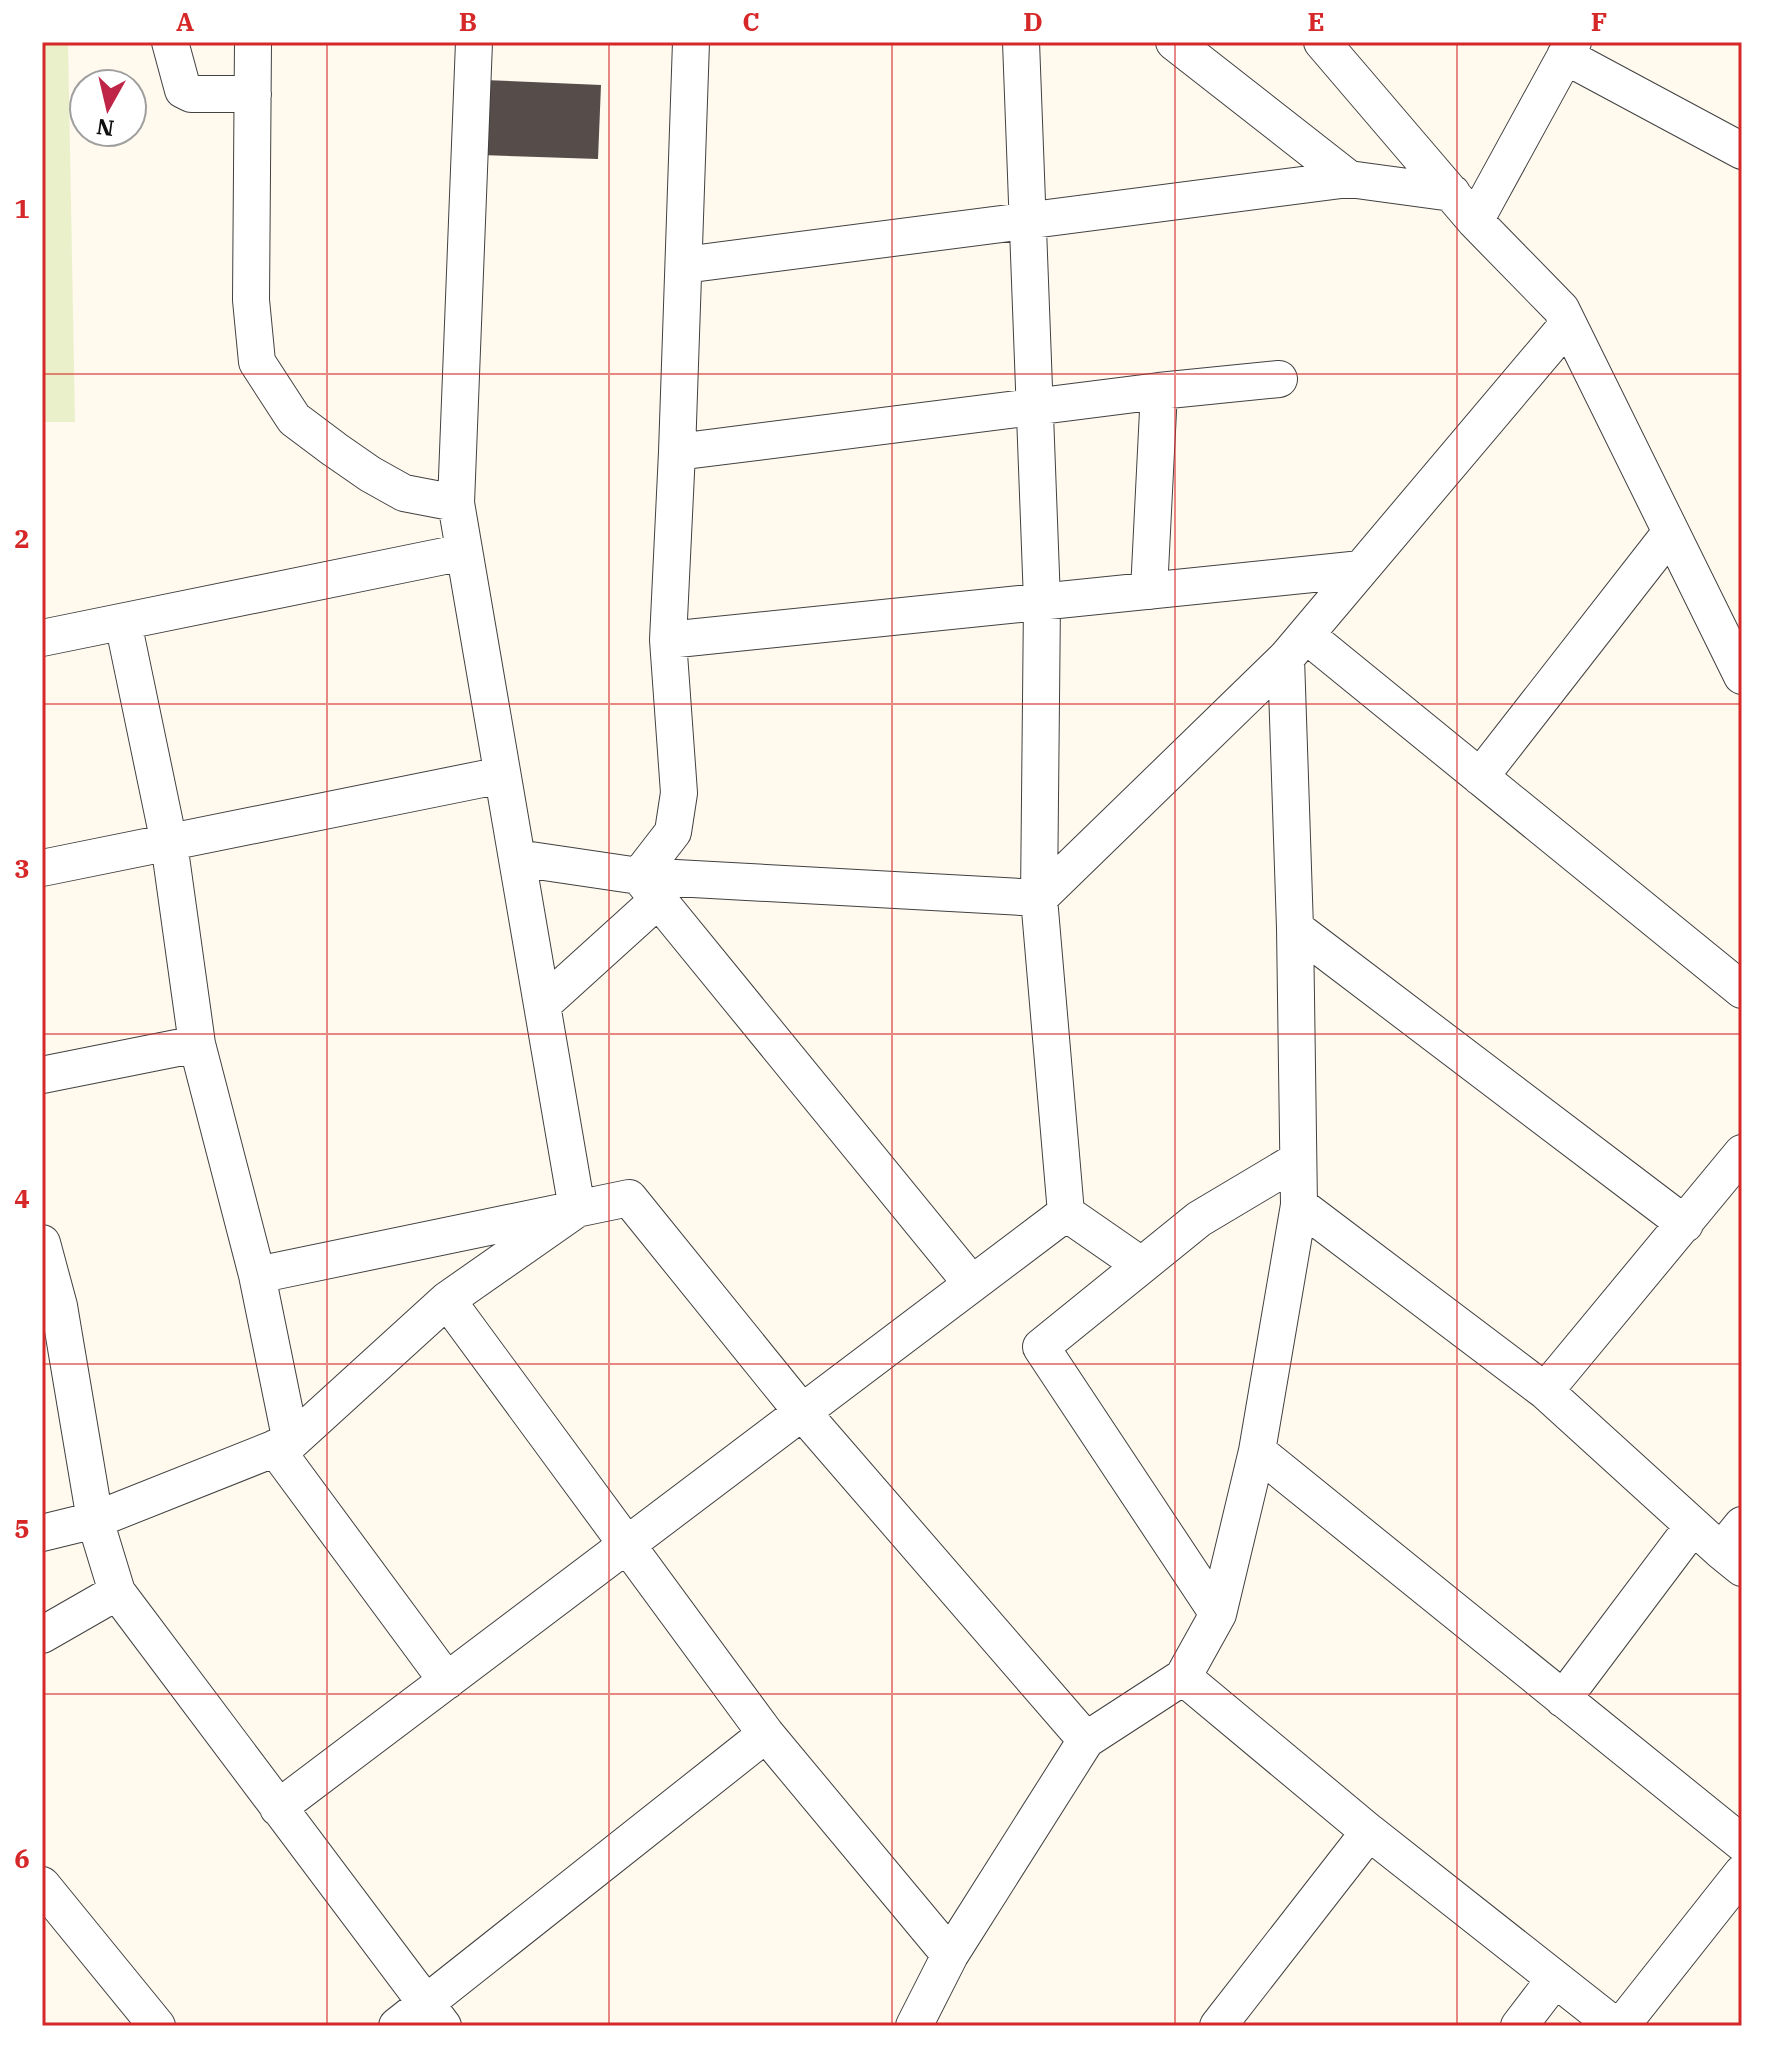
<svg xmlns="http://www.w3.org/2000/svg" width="1784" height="2068" font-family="'IBM Plex Serif',serif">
<rect width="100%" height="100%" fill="#fff9ee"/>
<path fill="#eaf0ca" d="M42,42H68L75,422H42Z"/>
<path fill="#564c4a" d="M484,80L601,85L598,159L481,155Z"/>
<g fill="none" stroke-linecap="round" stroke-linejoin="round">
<g stroke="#414141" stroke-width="38">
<path id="minor" d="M170,42L183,90L191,94H253
M253,42L251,300L257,362L294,419L334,449L370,474L404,493L456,503
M691,42L677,452L668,640L679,793L673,832L639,876L972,1284
M1021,42L1042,601L1039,898L1066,1213
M1174,42L1349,179L1452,193
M1322,42L1475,221L1561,309L1742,676
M1565,56L1742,151
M1475,221L1573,42
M684,265L1349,179
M677,452L1159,391L1279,379
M1149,591L1159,391
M123,622L169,843L197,1044L257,1275L291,1442
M1306,635L1742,990
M42,638L464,552
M668,640L1361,569
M1480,777L1671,532
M517,858L639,876L1039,898L1286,658L1568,324
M42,868L502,775
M1295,928L1685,1224
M542,1005L658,900
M42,1075L197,1044
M1299,1205L1545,1391L1721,1551L1742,1568
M1066,1213L1141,1265
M42,1243L59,1306L95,1520L117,1592L443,2026
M257,1275L629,1198L802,1412L1086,1740
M447,1300L766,1734L950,1955
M1545,1391L1742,1153
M275,1448L447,1681
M1257,1451L1742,1843
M42,1533L95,1520L291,1442L447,1300L577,1209L456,503L474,42
M1721,1551L1742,1525
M1218,1614L1041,1347L1199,1219L1298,1160
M42,1635L117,1592
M1183,1677L1369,1832L1615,2026
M1563,1699L1693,1526
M278,1808L1066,1213
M42,1885L157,2026
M397,2026L766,1734
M914,2026L950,1955L1086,1740L1183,1677L1218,1614L1257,1451L1299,1205L1295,928L1286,658
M1218,2026L1369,1832
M1519,2026L1555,1979
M1621,2026L1742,1873"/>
</g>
<use href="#minor" stroke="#fff" stroke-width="36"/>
</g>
<path fill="none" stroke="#d62828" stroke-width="2" stroke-opacity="0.55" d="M327,42V2026M609,42V2026M892,42V2026M1175,42V2026M1457,42V2026M42,374H1742M42,704H1742M42,1034H1742M42,1364H1742M42,1694H1742"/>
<rect width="1784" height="2068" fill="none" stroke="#ffffff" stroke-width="88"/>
<g transform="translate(108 108) rotate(188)"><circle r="38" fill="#ffffff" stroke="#9f9f9f" stroke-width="2"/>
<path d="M0-6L14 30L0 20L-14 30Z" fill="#be2547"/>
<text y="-12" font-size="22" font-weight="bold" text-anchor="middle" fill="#0e0e0e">N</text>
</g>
<rect x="44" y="44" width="1696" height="1980" fill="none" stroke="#d62828" stroke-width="3"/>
<g font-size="26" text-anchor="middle" font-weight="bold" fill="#d62828">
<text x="185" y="31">A</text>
<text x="468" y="31">B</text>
<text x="751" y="31">C</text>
<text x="1033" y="31">D</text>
<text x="1316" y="31">E</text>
<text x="1599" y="31">F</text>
<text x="22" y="218">1</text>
<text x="22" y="548">2</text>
<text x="22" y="878">3</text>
<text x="22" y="1208">4</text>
<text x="22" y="1538">5</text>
<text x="22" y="1868">6</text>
</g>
</svg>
